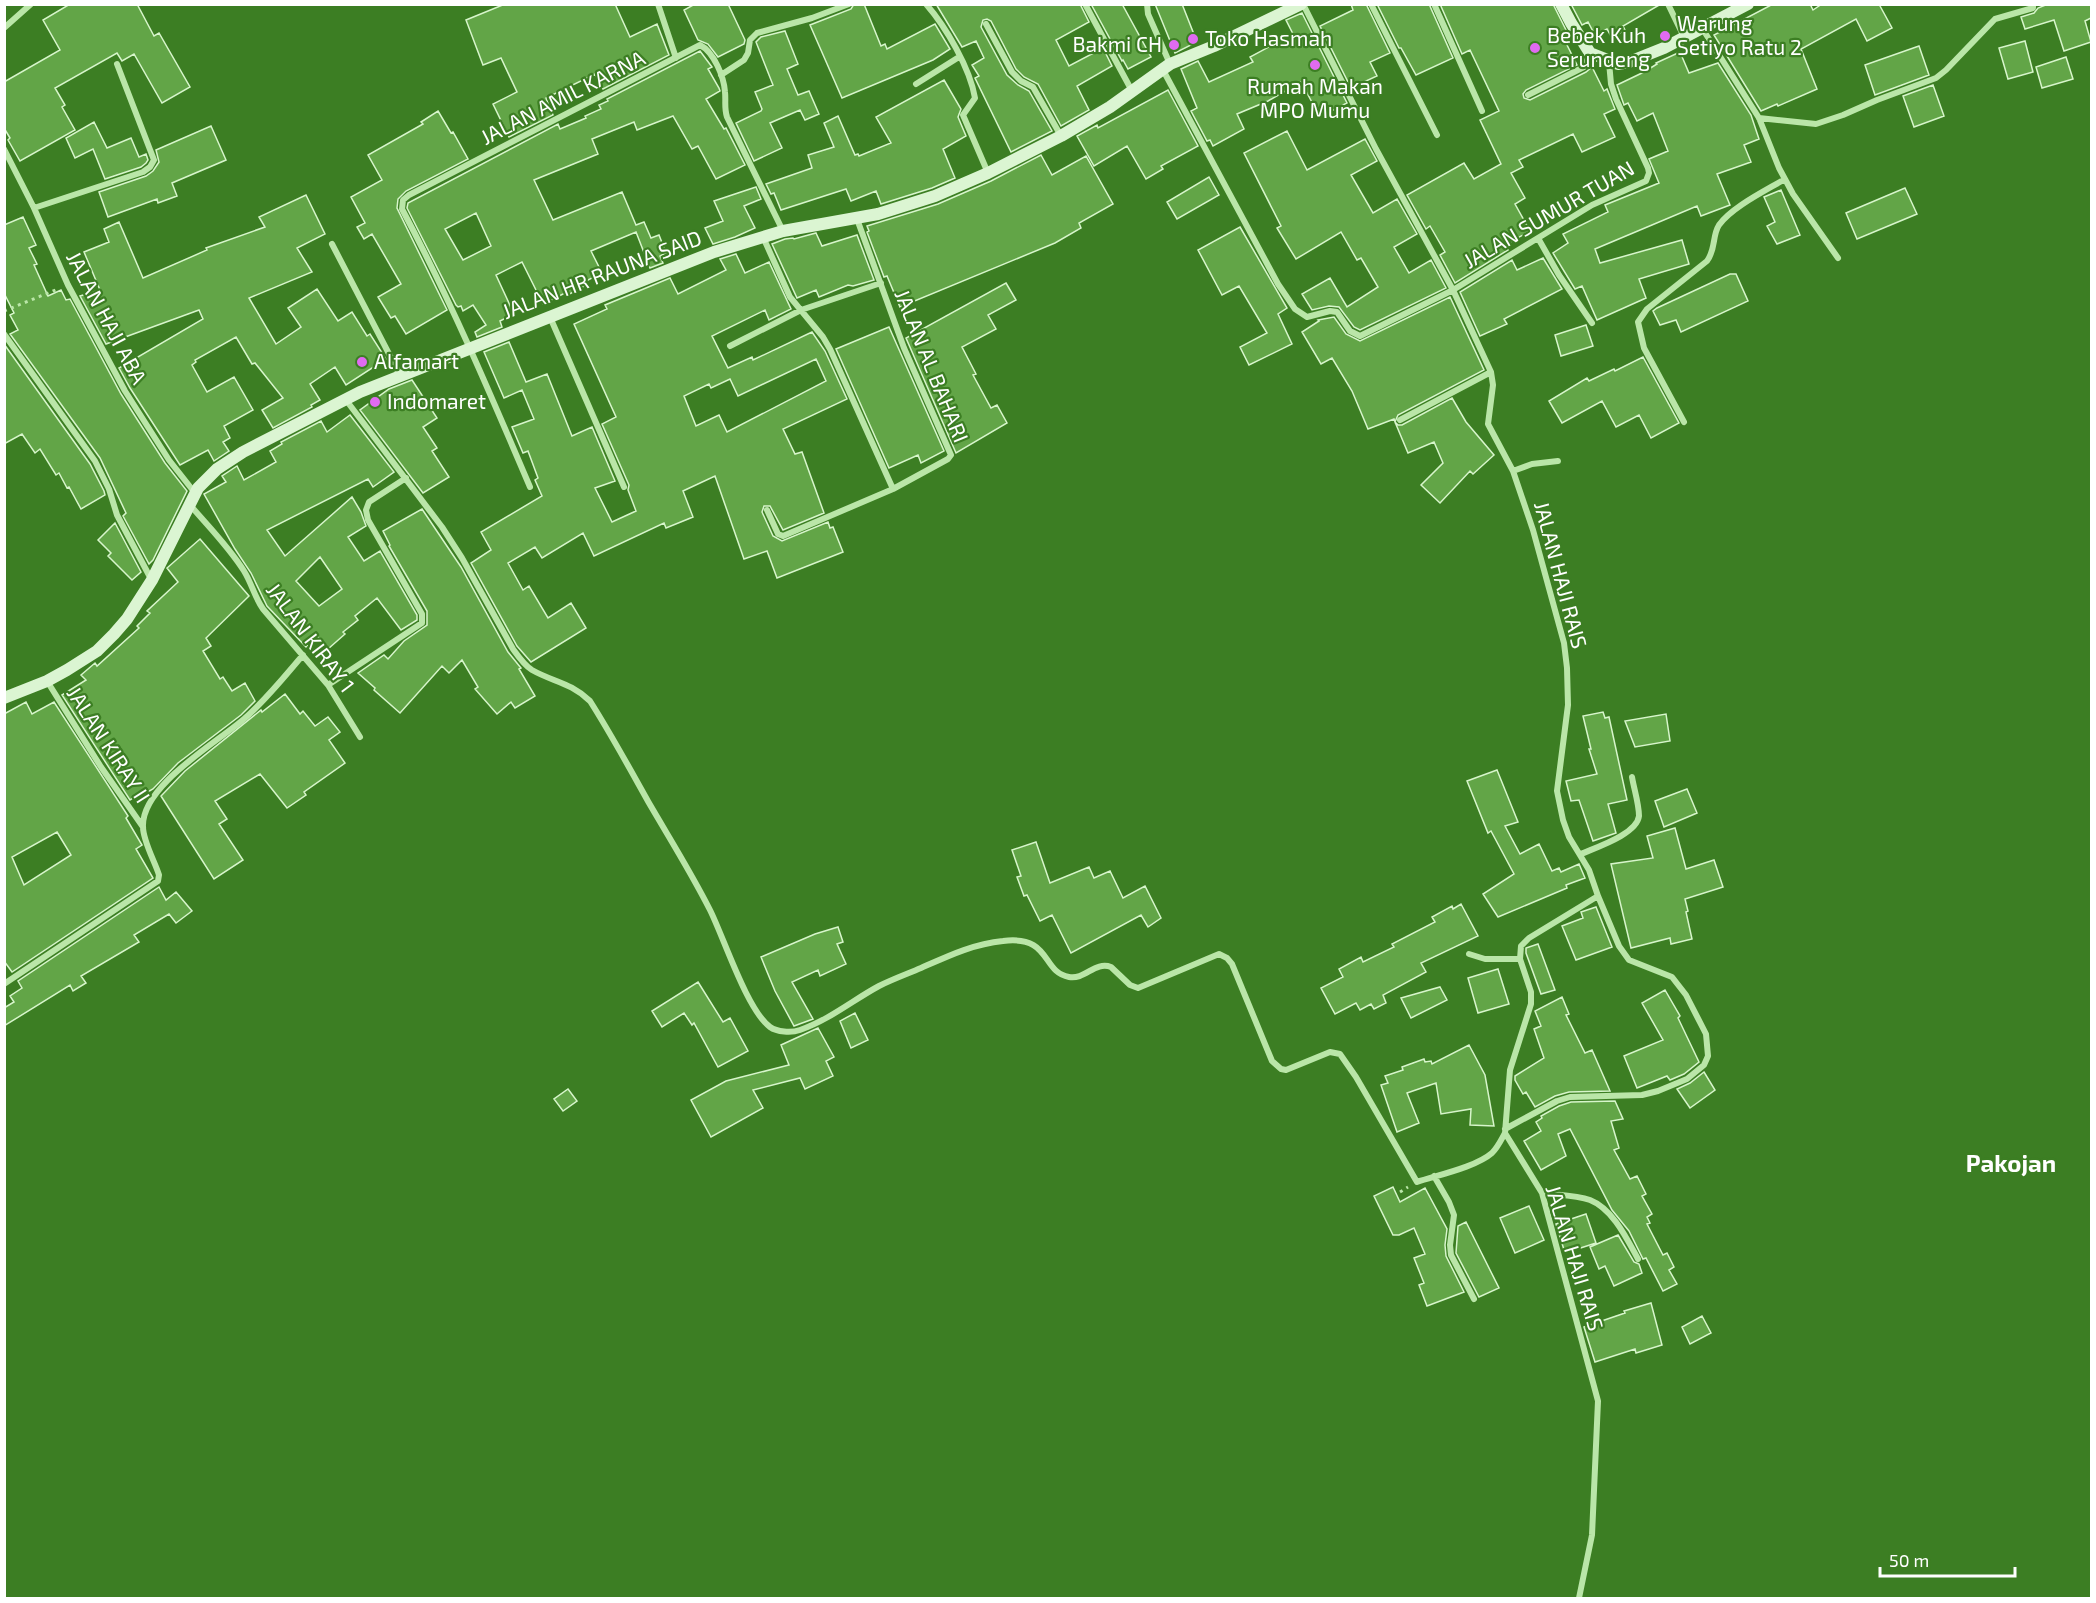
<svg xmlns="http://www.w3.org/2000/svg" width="2096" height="1603" font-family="'Exo 2',sans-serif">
<rect width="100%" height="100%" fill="#3c7e23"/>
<path fill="#62a547" stroke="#d7f5cb" stroke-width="1.5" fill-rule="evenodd" d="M70,4H137L154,36L159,33L190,87L162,103L134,54L122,61L117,53L55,88L65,105L62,107L75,130L20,161L8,140L10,138L4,128V82L60,50L43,20Z
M505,4H615L630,37L657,24L669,55L603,89L595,74L546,98L553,115L509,137L493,104L517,92L501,58L483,65L466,20Z
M695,4H728L745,40L744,44L718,57L708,44L698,40L684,10Z
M854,4H864L881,46L885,44L887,49L935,24L950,49L933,60L842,98L810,25L851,9Z
M936,4H1080L1089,22L1056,40L1069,66L1103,48L1112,66L1077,86L1089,110L1061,126L1038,84L1024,77L1016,69L991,21L987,19L983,20L981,27L1007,75L1018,85L1029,91L1052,131L1011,152L975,78L979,76L972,65L984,58L976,41L962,47Z
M1091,4H1122L1151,57L1128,69L1123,60L1122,61Z
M1155,4H1182L1197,42L1175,53Z
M1351,4H1366L1390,53L1370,62L1377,76L1351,88L1320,26L1353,10Z
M1377,4H1429L1453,58L1416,75L1401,48H1399Z
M1440,4H1553L1567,32L1562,35L1577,65L1526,90L1523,94L1524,98L1530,100L1586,72L1592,67L1604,91L1607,89L1615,109L1604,114L1615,137L1582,152L1573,134L1519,160L1523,167L1511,173L1525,198L1515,204L1530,231L1505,245L1508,250L1455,283L1440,255L1445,252L1430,226L1426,229L1407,195L1464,163L1474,179L1501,164L1480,120L1499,111L1470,50L1462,54Z
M1571,4H1661L1623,26L1625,30L1612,38L1607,29L1595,35L1588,22L1582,25Z
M1773,4H1810L1813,10L1822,4H1882L1880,6L1892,28L1867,41L1856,19L1801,49L1817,89L1778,106L1777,104L1761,111L1714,35Z
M2048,4H2091V18L2085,21L2091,42L2064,51L2054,20L2025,29L2021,17L2034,13L2038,8Z
M1302,13L1347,103L1320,117L1301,82L1268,101L1237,114L1244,129L1213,146L1210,140L1207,141L1191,111L1197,108L1181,69L1198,61L1209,82L1253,62L1250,57L1293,34L1286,20Z
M785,31L798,64L787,69L798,95L809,91L819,114L805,120L800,110L770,123L782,148L754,161L736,123L761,111L762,109L755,92L773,85L756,42L761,37Z
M2025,41L2033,72L2008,79L1999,48Z
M1919,46L1929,75L1875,95L1865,65Z
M700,51L712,67L708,69L719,88L720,91L706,99L724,129L726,128L745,165L716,179L698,146L692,149L673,116L637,130L634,122L592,139L598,154L534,180L553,220L622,192L636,225L644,222L651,238L659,235L666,253L660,256L663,263L650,268L636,232L591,251L602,273L584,282L586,285L568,295L567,292L543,304L522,262L496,275L514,314L500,321L502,327L477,337L475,332L486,325L473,305L463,311L461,306L458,307L456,305L407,208L408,203L558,124L560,129L586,118L585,116L601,109L599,105L608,101L607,99ZM476,213L491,246L463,260L445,229Z
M1680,52L1689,73L1718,63L1751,115L1759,139L1744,145L1751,162L1717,174L1730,205L1701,216L1697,206L1595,249L1600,263L1682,240L1689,264L1639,279L1646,298L1597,320L1582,286L1575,289L1553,253L1568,243L1563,234L1608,212L1605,205L1659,183L1649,159L1668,151L1653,113L1637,121L1628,103L1624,105L1617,85L1644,72L1657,64L1656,63Z
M2066,57L2073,79L2042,88L2036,67Z
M944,80L961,109L958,117L966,136L943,149L955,178L932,188L881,204L876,191L851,201L846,189L781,210L774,193L771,194L766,184L812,168L808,155L834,147L824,123L838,116L855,155L858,154L859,156L891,143L876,117Z
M1933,85L1944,116L1914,127L1903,96Z
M1168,90L1198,146L1161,166L1163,169L1146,179L1127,146L1094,166L1077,136L1097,125L1098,128Z
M438,111L451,133L453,132L468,159L406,191L398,199L397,208L447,310L406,334L395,316L391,318L378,297L401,284L372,234L364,239L357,227L365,223L351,197L382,180L368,155L423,124L421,122Z
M94,122L107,148L131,138L139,157L146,154L148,160L146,163L141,167L105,179L93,149L75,158L66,138Z
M211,126L226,160L172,183L177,196L158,203L157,199L108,217L99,192L146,176L153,171L159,162L156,150Z
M1287,131L1307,170L1365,139L1377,161L1351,175L1373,213L1397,199L1417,234L1394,247L1409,273L1431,260L1446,288L1360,330L1354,327L1339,307L1329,306L1312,310L1302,294L1330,278L1347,307L1378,287L1361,258L1357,260L1341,232L1296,259L1277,228L1281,226L1244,153Z
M1041,155L1052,175L1086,156L1113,204L1079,223L1081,228L1055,243L900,307L887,276L884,277L867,232L869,231L867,226L938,204L991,181Z
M1209,177L1219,195L1177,219L1167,202Z
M756,187L761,199L744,206L755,228L735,237L713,244L705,228L723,221L714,201Z
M1905,188L1917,214L1857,239L1846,213Z
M1781,190L1800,235L1777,244L1767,226L1775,222L1764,197Z
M306,195L325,234L297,248L312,272L249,298L276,344L301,327L288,308L317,289L338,321L352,312L367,336L370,334L386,359L346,385L335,367L310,384L320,400L311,405L312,407L273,428L262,410L283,398L255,363L252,364L236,337L195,360L196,362L192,365L207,392L234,377L253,410L224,426L230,438L223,442L229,451L214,461L208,450L180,465L130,388L119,368L203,319L199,310L106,344L80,296L100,290L84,252L109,242L104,229L119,222L143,278L207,250L206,248L265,227L259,217Z
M23,217L36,245L29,248L37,264L34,265L48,296L61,290L66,300L70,299L121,394L165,463L187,491L153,560L149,564L123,516L126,513L100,458L10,334L18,330L10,315L14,313L4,293V225Z
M1240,227L1287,308L1278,314L1292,344L1249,365L1240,347L1267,333L1239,286L1222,295L1198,250Z
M816,233L822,246L857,235L874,280L853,286L848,285L819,297L816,290L797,298L772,244L785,239L793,238L794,239Z
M736,254L745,273L769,262L791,309L769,320L765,310L712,336L728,368L752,357L753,360L812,332L825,351L847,399L783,429L795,454L802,452L824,513L783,530L770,506H764L762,512L773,536L782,541L828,522L830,528L833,527L843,552L777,578L767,551L744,559L715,476L683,491L693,517L666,528L664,523L594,556L583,533L542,558L535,547L508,563L523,590L529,586L548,618L571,603L586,628L531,662L517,646L471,563L491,550L481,532L542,496L535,480L538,478L528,451L523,453L512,427L534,419L522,390L504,398L484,352L509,342L526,382L547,374L572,436L592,427L615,481L595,488L612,522L636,511L628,490L629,485L602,424L616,417L574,324L607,309L605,305L670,278L678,294L726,270L720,259ZM816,359L826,381L727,432L719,415L696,426L684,396L709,384L711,388L730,379L738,396Z
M1543,258L1562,289L1504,319L1507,324L1480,336L1460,292L1512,260L1517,270Z
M1730,274H1736L1748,301L1681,332L1676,320L1660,325L1653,311L1657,308Z
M1006,283L1016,300L988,315L996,329L962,347L976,374L973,375L991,408L997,405L1007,423L956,453L906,338Z
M1450,297L1484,370L1398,415L1395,422L1394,419L1368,429L1352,391L1332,358L1321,364L1302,332L1319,321L1318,320L1334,317L1346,334L1360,341Z
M1586,325L1593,346L1561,356L1555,335Z
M889,327L944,451L921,463L918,455L889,468L836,349Z
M4,344L90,464L104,491L105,495L81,509L69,487L67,488L59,473L56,475L40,449L35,453L22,434L4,444Z
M1643,357L1679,423L1651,438L1639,415L1616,427L1602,401L1562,423L1549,401L1587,378L1589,381L1614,369L1615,371Z
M412,380L437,418L423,427L437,448L432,451L449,477L423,493L360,410L389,389Z
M1452,398L1466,422L1494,455L1473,474L1470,471L1440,503L1421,485L1443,463L1434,442L1408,453L1395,422L1398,425H1402Z
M350,415L394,472L373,487L368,479L267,530L285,556L352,497L361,512L366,526L348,537L364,561L380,551L417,615V620L401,630L377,598L355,616L358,620L343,632L345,634L328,649L317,636L306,647L267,606L251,573L235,549L204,494L226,482L222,476L237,466L244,480L276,462L270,451L282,444L281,442L321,421L327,432ZM320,557L342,589L319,606L296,581Z
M422,509L461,567L508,652L521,668L519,669L535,696L515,708L511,702L497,714L475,689L478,687L462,660L449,673L442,666L400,713L374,690L375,688L358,673L384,655L388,659L404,641L427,625V611L389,546L390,545L383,531Z
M115,523L141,572L132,580L108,556L111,553L98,540Z
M200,539L249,596L206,638L211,646L203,651L220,679L223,677L232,691L245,683L255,701L241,715L178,763L153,789L146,793L144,791L130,800L62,695L86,680L81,675L95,663L97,666L139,628L137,626L150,613L147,611L178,582L167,568Z
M285,694L300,714L303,711L315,726L328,717L340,732L329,740L345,763L304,792L306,795L287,808L260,774L215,801L227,819L219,824L243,860L214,879L161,796L185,771L261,710L262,712Z
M26,702L32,714L54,702L128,816L126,818L142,845L136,849L153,878L12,972L4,961V714ZM57,832L71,855L24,885L12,857Z
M1603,712L1605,718L1609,717L1627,800L1608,804L1616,833L1593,841L1579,800L1571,801L1566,781L1597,774L1589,749H1591L1583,716Z
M1666,714L1670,741L1635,747L1625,721Z
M1497,770L1518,822L1505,826L1520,854L1539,844L1552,871L1559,868L1561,872L1579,864L1585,878L1566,885L1567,888L1498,917L1483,894L1514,874L1491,831L1488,833L1467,781Z
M1687,789L1697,813L1664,827L1655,801Z
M1675,828L1686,869L1714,860L1723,887L1685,899L1688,911L1686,912L1692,939L1671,944L1670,938L1631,948L1611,864L1653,858L1647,836Z
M1036,842L1050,883L1089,867L1094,878L1110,871L1123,898L1145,886L1161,918L1148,927L1141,915L1071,953L1052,915L1040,921L1027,895L1024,896L1017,877L1021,876L1012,850Z
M159,887L166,900L176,892L192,911L176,923L169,914L134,935L139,942L81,976L86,983L73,991L70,985L4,1026V1008L14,1002L10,996L22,988L18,981Z
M1461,904L1478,936L1421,963L1426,972L1383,995L1386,1003L1374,1009L1371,1004L1360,1010L1356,1003L1335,1014L1321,988L1343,977L1339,969L1361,957L1363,962L1394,947L1392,944L1435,922L1432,917L1452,906L1453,909Z
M1596,907L1612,947L1576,960L1562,926L1583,918L1581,912Z
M838,927L843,942L837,944L846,964L820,976L818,970L792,982L813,1019L794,1026L775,991L761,957L815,934Z
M1538,944L1555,990L1541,994L1526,953V948Z
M1498,969L1509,1004L1478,1013L1468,978Z
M698,982L723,1022L730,1018L748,1051L718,1067L694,1023L692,1025L684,1013L662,1027L652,1011Z
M1440,987L1447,1000L1411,1018L1401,998Z
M1665,990L1680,1016L1678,1018L1699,1062L1684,1074L1670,1080L1667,1076L1637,1088L1624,1056L1663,1040L1642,1003Z
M1562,997L1569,1014L1566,1015L1585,1053L1592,1050L1610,1091L1569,1092L1555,1096L1535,1107L1526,1092L1523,1094L1515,1080V1076L1544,1058L1534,1029L1541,1026L1535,1011Z
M855,1013L868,1040L851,1048L840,1021Z
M818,1028L834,1057L826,1061L833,1076L805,1089L800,1078L753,1090L763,1108L711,1137L691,1100L726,1081L789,1065L781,1045Z
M1469,1045L1485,1075L1494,1126L1470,1125L1471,1109L1441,1114L1436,1083L1407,1093L1419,1123L1397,1132L1381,1085L1388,1083L1385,1076L1403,1070L1402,1067L1424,1059L1425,1062L1431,1061L1432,1064Z
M1704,1072L1715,1090L1690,1108L1677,1089L1690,1083Z
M568,1089L577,1101L563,1111L554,1099Z
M1615,1101L1623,1119L1611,1121L1619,1148L1614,1150L1630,1179L1637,1176L1646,1194L1642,1196L1652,1214L1647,1217L1650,1223L1647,1224L1663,1255L1667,1253L1674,1267L1669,1270L1677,1284L1663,1291L1646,1258L1643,1259L1629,1231L1612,1210L1570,1129L1558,1134L1566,1156L1541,1170L1524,1141L1541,1131L1536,1122L1542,1118L1541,1116L1559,1106L1571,1102Z
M1393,1187L1400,1202L1425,1188L1447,1229L1445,1245L1446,1256L1464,1292L1427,1306L1419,1285L1424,1283L1414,1258L1425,1254L1414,1228L1399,1235H1393L1374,1196Z
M1529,1206L1544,1240L1515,1253L1500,1218Z
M1586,1214L1596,1243L1565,1253L1556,1224Z
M1466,1222L1499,1288L1479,1297L1456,1253L1458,1226Z
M1618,1235L1634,1262L1639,1264L1642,1273L1614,1286L1605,1266L1599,1269L1590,1247Z
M1651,1303L1662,1345L1636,1353L1635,1349L1595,1362L1584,1327L1625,1313L1624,1311Z
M1702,1316L1711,1333L1690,1344L1682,1327Z"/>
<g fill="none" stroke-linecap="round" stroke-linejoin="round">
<path stroke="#bae6a8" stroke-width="3" stroke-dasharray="3 4.5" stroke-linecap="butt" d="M4,311L58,289
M1400,1192L1408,1187"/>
<path stroke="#bae6a8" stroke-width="6" d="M658,4L676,58
M926,4C946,27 970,68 975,98L963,115L988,173
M1085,4L1132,91
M1147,4L1148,14L1170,64
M1303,4L1376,149L1453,290L1491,372L1493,385L1488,424L1513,471L1533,530L1564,643L1567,668L1568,705L1557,791L1563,820L1569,837L1589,870L1598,896L1529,938L1521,946L1520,959L1531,992V1004L1510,1070L1505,1133L1542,1193L1598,1401L1592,1535L1579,1598
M1371,4L1437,135
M1434,4L1482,111
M1668,4L1684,37
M986,24L1012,72L1021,81L1033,87L1061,136
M4,28L31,4
M1702,28L1759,118L1779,168L1793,194L1838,258
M1163,70L1278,284L1295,309L1307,317L1330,311L1337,312L1350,331L1360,336L1453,290L1592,205L1646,181L1649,173L1648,168L1616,99L1611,84L1609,62
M721,75L744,60L748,53L750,40L757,33L812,18L849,4
M916,84L959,57
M1528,95L1584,67L1590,54
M1759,118L1816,124L1843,115L1877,100L1936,78L1946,70L1995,19L2033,8V4
M4,149L34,208L68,285L125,391L169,460L195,493
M34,208L143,172L150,167L154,160L117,64
M763,237L790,297L823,337L830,349L893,489
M1538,238L1559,275L1592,323
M332,244L401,377
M550,317L624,487
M4,334L95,461L109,489L117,515L151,579
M730,346L801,310L881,283
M346,400L442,527L462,558L513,649C518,656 524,665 532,670C553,682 570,682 590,701C611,734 630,769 649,803C670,839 692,874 710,910C724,938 747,1010 770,1027C777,1032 791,1033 800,1030C829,1020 853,1000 879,986C893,979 907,974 921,968C948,956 973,944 1003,941C1052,935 1041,972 1069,977C1085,980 1095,961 1111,967L1130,985L1138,988L1219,954L1227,958L1232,964L1272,1061L1281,1069L1286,1070L1330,1052L1340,1054L1356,1077L1417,1182C1438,1175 1476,1167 1492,1153C1498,1147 1501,1140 1505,1133
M1400,420L1491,372
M1684,422L1644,348L1638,322L1647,309L1707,261C1716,249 1712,236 1719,225C1732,207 1765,191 1785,179
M1513,471L1532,464L1558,461
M530,487C490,393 450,299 402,209L403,200L409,195L700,45C714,52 724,77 725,92C726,101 724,108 727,117L783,231
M190,505C208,526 229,547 244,571C252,584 254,596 263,609L328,685L360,737
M767,510L778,534L783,536L893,489L948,459L951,455L904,348L857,219
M47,681L101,767L143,827
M328,685L422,623V614L368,520L366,510L369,502L406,478
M1581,854C1597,847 1637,834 1639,816C1639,804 1634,789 1632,777
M1469,954L1485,959H1520
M4,984L158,881L159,875C155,862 143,841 143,827C141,786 215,744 244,719C266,700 284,677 303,655
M1505,1129L1557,1101L1570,1097L1642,1095L1658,1091L1687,1079L1704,1065L1708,1056L1706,1034L1686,995L1672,977L1629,960L1619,946L1598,896
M1434,1176L1449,1202L1454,1215L1450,1245L1451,1255L1474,1299
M1542,1193C1557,1195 1576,1195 1590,1200C1613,1209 1627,1239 1638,1259"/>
<path stroke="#dbf5d2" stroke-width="12" d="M1561,4L1571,23L1590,53L1618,64L1629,62L1664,48L1748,4
M4,698L47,681L67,670L97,651L114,634L127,619L152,580L198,488L217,469L243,452L360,392L714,252L783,231L878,214L935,196L988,173L1061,136L1110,107L1170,64L1214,46L1301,4"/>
</g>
<g fill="#e06bf1" stroke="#3c7e23" stroke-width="2">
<circle cx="1665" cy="36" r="6"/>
<circle cx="1193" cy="39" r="6"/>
<circle cx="1174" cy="45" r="6"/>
<circle cx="1535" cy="48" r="6"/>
<circle cx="1315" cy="65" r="6"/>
<circle cx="362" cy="362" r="6"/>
<circle cx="375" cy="402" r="6"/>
</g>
<g text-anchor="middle" stroke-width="4.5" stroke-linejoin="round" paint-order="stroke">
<g font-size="21" fill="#fff" stroke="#3c7e23" text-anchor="start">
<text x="1677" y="31">Warung<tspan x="1677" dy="24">Setiyo Ratu 2</tspan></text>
<text x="1547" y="43">Bebek Kuh<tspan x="1547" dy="24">Serundeng</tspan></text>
<text x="1205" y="46">Toko Hasmah</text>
<text x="1162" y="52" text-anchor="end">Bakmi CH</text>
<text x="1315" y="94" text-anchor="middle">Rumah Makan<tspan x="1315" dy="24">MPO Mumu</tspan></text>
<text x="374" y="369">Alfamart</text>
<text x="387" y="409">Indomaret</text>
</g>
<g font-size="21" fill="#fff" stroke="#3c7e23">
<text transform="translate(563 98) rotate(-27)" y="7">JALAN AMIL KARNA</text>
<text transform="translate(1549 215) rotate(-30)" y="7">JALAN SUMUR TUAN</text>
<text transform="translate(602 275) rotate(-21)" y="7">JALAN HR RAUNA SAID</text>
<text transform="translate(106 318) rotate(62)" y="7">JALAN HAJI ABA</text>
<text transform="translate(931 366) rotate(68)" y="7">JALAN AL BAHARI</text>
<text transform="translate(1560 575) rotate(75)" y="7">JALAN HAJI RAIS</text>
<text transform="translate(310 638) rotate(53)" y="7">JALAN KIRAY 1</text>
<text transform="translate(108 745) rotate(57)" y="7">JALAN KIRAY II</text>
<text transform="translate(1574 1258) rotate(73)" y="7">JALAN HAJI RAIS</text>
</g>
<g font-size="24" font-weight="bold" fill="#fff" stroke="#3c7e23">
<text x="2011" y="1172">Pakojan</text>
</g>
</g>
<rect width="2096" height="1603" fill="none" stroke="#ffffff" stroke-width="12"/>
<path d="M1880 1567v9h135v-9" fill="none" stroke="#ffffff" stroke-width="3"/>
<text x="1889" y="1567" font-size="18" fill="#ffffff" stroke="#3c7e23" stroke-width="4.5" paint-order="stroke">50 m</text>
</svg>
